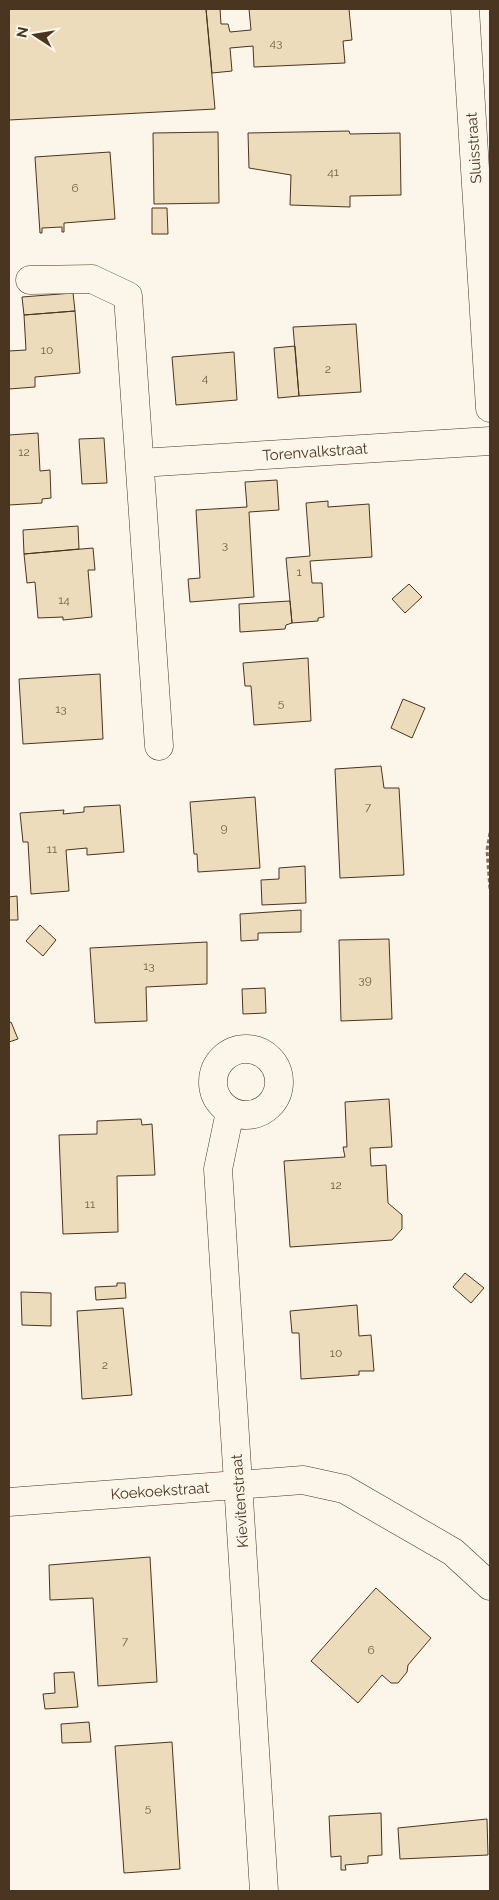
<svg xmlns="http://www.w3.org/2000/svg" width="499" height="1900" font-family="Raleway,sans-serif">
<rect width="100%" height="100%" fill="#fbf6e9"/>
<path fill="#ecdcbc" stroke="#4a3520" d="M9,9H206L215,109L9,120Z
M206,9H220L221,24H228L230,32L251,30L249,9H349L352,40L343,41L345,63L254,67L253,46L230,48L232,71L212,73Z
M349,131L350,134L400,133L401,195L350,196V207L290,205L291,175L249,168L248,133Z
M218,132L219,203L154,204L153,133Z
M110,152L115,219L64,223V232H62V227L42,228V233H40L35,157Z
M152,208H167L168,234H152Z
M73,293L75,311L24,315L22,297Z
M75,311L80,373L35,377V387L9,389V351L26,350L24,315Z
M356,324L361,392L299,396L293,327Z
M295,346L299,396L278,398L274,348Z
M234,352L237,400L176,405L172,357Z
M38,433L40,471L50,470L51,498L42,499V503L9,505V435Z
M104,438L107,483L82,484L79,439Z
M277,480L279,510L249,512L254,597L190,602L188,579L200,578L196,510L247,507L245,482Z
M328,501V507L369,504L372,557L310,561L312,583H322L324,617L318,618V621L292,623L286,558L310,556L306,503Z
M78,526L79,549L24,554L23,530Z
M93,548L95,570H88L92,617L63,620V617L38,618L35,582L27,583L24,554Z
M409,584L422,597L405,613L392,599Z
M290,601L292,623L286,625L285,629L240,632L239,604Z
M308,658L311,721L254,725L251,686H245L243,663Z
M100,674L103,739L23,744L19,679Z
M403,699L425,708L412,738L391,728Z
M381,766L384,788H399L404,875L340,878L335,769Z
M255,797L260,868L198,872L197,854H194L190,802Z
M120,805L124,852L87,855V848L66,850L69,891L31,894L28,842H23L20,813L64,810L63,814L84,812V807Z
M305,866L306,903L262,905L261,880L279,879V868Z
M17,896L18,920H9V897Z
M301,910V932L258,933V940L241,941L240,914Z
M40,925L56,940L43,956L26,941Z
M389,939L392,1019L341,1021L339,940Z
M207,942V984L146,987L147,1021L95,1023L90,948Z
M265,988L266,1013L243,1014L242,989Z
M11,1022L18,1039L9,1042V1023Z
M389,1099L392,1147L370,1148L371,1166L386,1165L388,1203L402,1215V1229L392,1240L290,1247L284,1161L345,1157L343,1147H347L345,1102Z
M141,1119L142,1125L152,1124L155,1175L117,1176L118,1232L63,1234L59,1135L97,1134V1121Z
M465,1273L484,1288L471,1303L453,1287Z
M117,1283H125L126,1298L96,1300L95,1287L117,1286Z
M21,1292L51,1293V1326L22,1325Z
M357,1305L359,1336L371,1335L374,1371H359V1375L301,1379L299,1333H292L290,1311Z
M123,1308L132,1395L82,1399L77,1311Z
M150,1557L157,1682L98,1686L93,1598L50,1600L49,1565Z
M376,1588L431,1638L408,1665L407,1672L398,1683H391L382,1675L358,1703L311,1661Z
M74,1672L78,1707L45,1709L43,1694L55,1693L54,1673Z
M89,1722L91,1742L62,1743L61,1724Z
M172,1742L180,1869L124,1873L115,1746Z
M381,1813L382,1855L368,1856V1863L345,1865L346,1870H341V1856L331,1857L329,1816Z
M487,1819L488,1855L400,1859L398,1828Z"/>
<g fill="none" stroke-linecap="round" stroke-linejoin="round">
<g stroke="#4a3520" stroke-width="29">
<path id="minor" d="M30,280L92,279L128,296L159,746
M140,463L490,441
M213 1082a33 33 0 1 1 66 0a33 33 0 1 1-66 0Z
M230,1112L218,1169L264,1891
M9,1502L303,1480L344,1489L453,1552L490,1586"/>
</g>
<g stroke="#4a3520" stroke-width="29">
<path id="primary" d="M465,9L490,408"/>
</g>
<path stroke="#7f6f5c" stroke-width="3" stroke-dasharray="4 2.5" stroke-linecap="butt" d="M490,833L487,850L490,889"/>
<use href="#minor" stroke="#fbf6e9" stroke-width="28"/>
<use href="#primary" stroke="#fbf6e9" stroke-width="28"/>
</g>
<g text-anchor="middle" stroke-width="4" stroke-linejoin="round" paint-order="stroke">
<g font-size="12" fill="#725f47">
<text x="276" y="47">43</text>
<text x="333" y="176">41</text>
<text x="75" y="192">6</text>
<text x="47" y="354">10</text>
<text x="328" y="373">2</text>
<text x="205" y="382">4</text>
<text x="24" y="456">12</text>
<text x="225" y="549">3</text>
<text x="299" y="576">1</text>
<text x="64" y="604">14</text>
<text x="281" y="707">5</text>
<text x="61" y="713">13</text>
<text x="368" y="811">7</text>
<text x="224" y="832">9</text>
<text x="52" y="853">11</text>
<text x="149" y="970">13</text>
<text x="365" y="984">39</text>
<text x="336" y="1189">12</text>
<text x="90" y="1208">11</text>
<text x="336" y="1357">10</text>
<text x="105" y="1369">2</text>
<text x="125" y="1645">7</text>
<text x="371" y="1654">6</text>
<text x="148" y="1812">5</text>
</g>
<g font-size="15" fill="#4a3520" stroke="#fbf6e9">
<text transform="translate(474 148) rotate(-94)" y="5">Sluisstraat</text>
<text transform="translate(315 452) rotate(-4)" y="5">Torenvalkstraat</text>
<text transform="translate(160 1491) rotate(-4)" y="5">Koekoekstraat</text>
<text transform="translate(240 1501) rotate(-94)" y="5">Kievitenstraat</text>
</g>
</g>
<rect width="499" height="1900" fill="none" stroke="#4a3520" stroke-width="20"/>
<g transform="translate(35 35) rotate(282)" stroke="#fbf6e9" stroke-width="4" paint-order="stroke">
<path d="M0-4L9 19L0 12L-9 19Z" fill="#4a3520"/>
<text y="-8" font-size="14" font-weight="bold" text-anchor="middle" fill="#4a3520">N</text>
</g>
</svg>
